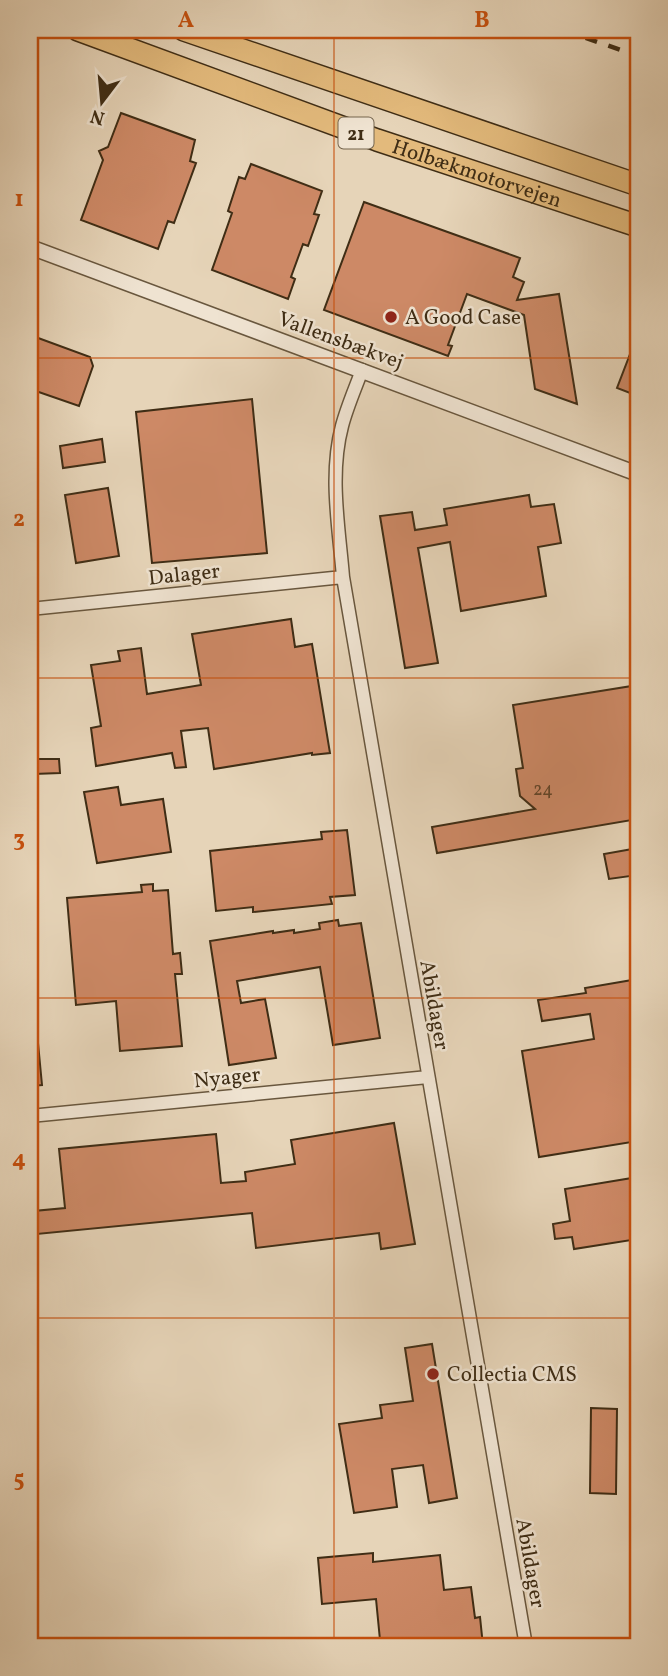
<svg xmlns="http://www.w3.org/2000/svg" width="668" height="1676" font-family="Vollkorn,serif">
<rect width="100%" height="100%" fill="#e6d4b8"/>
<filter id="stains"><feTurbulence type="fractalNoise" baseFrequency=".00286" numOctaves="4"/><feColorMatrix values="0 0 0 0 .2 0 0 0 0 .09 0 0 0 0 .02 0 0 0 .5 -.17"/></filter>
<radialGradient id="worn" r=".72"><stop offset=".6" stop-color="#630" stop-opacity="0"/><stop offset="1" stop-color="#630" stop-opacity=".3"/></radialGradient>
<path fill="#cd8966" stroke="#3f2d15" stroke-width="2" d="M121,113L195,140L190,161L196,163L174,223L168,221L158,249L81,220L103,160L99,151L108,147Z
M251,164L322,191L314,214L319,215L308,246L303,244L291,277L295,279L288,299L212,270L232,213L228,211L239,177L245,179Z
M364,202L520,258L513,277L524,282L517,300L559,294L577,404L535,389L524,315L467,294L448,345L452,346L448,356L324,310Z
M30,335L90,357L93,366L79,406L30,389Z
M637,336H638V396L617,388Z
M252,399L267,553L152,563L136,412Z
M102,439L105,462L63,468L60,446Z
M108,488L119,556L76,563L65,495Z
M529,495L531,507L554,504L561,543L538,547L546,596L461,611L450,542L418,548L438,663L405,668L380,516L412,512L415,530L447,525L444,509Z
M291,619L295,647L312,644L330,753L312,755V753L214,769L208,728L181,731L186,767L175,768L172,753L96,766L91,728L101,726L91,665L120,661L118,651L141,648L147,694L201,685L192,634Z
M638,685V819L437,853L432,827L535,809L520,796L516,769L523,768L513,705Z
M33,759H59L60,773L34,774Z
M118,787L121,805L163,799L171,852L97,863L84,792Z
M347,830L355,895L330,897L332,904L253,912V907L216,911L210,851L322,839L321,832Z
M638,848V875L609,879L604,854Z
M153,884V891L168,890L173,954L180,953L182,974H175L182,1046L120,1051L116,1001L76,1005L67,898L142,892L141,885Z
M338,920L339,926L361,923L380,1038L333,1045L320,967L237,981L241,1003L265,999L276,1058L229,1065L210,941L273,931V933L294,930V933L320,929L319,923Z
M638,979V1141L539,1157L522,1051L594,1039L590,1014L542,1021L538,1000L586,993L585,988Z
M30,1043H38L42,1085L30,1086Z
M394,1123L415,1244L381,1249L379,1233L256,1248L252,1213L37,1234L34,1211L65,1208L59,1149L216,1134L221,1183L246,1181L245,1172L295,1164L291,1140Z
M638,1177V1239L574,1249L572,1237L555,1239L553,1224L570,1221L565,1189Z
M432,1344L457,1498L429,1503L423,1465L392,1469L397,1507L354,1513L339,1424L382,1418L380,1405L413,1401L405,1348Z
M591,1408L617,1409L616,1494L590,1493Z
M373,1553V1562L440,1555L444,1590L471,1587L475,1618L480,1617L483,1646H394V1639L380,1640L376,1599L322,1604L318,1558Z"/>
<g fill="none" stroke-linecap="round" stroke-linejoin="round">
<g stroke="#69573e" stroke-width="15">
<path id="minor" d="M362,370C355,389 347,407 342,426C329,475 339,528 343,577L526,1646
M30,609L343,577
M30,1116L428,1077"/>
</g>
<g stroke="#69573e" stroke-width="17">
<path id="tertiary" d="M30,247L638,474"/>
</g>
<g stroke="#3f2d15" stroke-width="24">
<g id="motorway">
<path id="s1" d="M78,30L377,140L638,226"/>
<path d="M184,30L638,185"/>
</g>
</g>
<use href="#minor" stroke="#efe3d1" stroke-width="12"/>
<use href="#tertiary" stroke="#efe3d1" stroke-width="14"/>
<use href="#motorway" stroke="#e3ba7c" stroke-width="21"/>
<path stroke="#3f2d15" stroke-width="4.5" stroke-dasharray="12 12" stroke-linecap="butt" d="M563,30L638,56"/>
</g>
<path fill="none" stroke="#c6500e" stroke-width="2" stroke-opacity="0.55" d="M334,30V1646M30,358H638M30,678H638M30,998H638M30,1318H638"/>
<g fill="#8f2418" stroke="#efe3d1" stroke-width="2.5">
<circle cx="391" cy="317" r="7"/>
<circle cx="433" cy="1374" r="7"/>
</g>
<g text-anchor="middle" stroke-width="5" stroke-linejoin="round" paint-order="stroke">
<g font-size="18" fill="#624429">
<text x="543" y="795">24</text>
</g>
<rect fill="#efe3d1" stroke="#74644d" stroke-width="2" x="338.5" y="117.5" width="35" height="31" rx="5"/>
<g font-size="19" font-weight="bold" fill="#3f2d15">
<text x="356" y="140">21</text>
</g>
<g font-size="21" fill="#3f2d15" stroke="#efe3d1">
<text dy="7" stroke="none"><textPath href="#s1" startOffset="424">Holbækmotorvejen</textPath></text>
<text transform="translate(341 340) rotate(20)" y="7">Vallensbækvej</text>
<text transform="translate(184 574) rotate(-6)" y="7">Dalager</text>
<text transform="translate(435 1005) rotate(80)" y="7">Abildager</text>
<text transform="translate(227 1077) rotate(-6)" y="7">Nyager</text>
<text transform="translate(531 1563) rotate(80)" y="7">Abildager</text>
</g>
<g font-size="21" fill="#3f2d15" stroke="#efe3d1" text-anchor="start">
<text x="405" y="324">A Good Case</text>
<text x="447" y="1381">Collectia CMS</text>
</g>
</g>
<rect width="668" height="1676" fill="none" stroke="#e6d4b8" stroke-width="77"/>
<g transform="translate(102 102) rotate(196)" stroke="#efe3d1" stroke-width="5" paint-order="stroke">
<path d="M0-5L12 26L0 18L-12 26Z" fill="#3f2d15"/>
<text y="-10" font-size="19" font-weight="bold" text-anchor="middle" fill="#3f2d15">N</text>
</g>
<rect x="38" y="38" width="592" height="1600" fill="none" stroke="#c6500e" stroke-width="2.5"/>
<g font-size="23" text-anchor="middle" font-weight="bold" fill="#c6500e">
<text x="186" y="27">A</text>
<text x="482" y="27">B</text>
<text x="19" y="206">1</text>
<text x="19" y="526">2</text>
<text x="19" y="846">3</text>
<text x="19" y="1166">4</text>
<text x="19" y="1486">5</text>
</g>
<rect width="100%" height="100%" filter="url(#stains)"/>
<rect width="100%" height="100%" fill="url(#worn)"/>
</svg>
